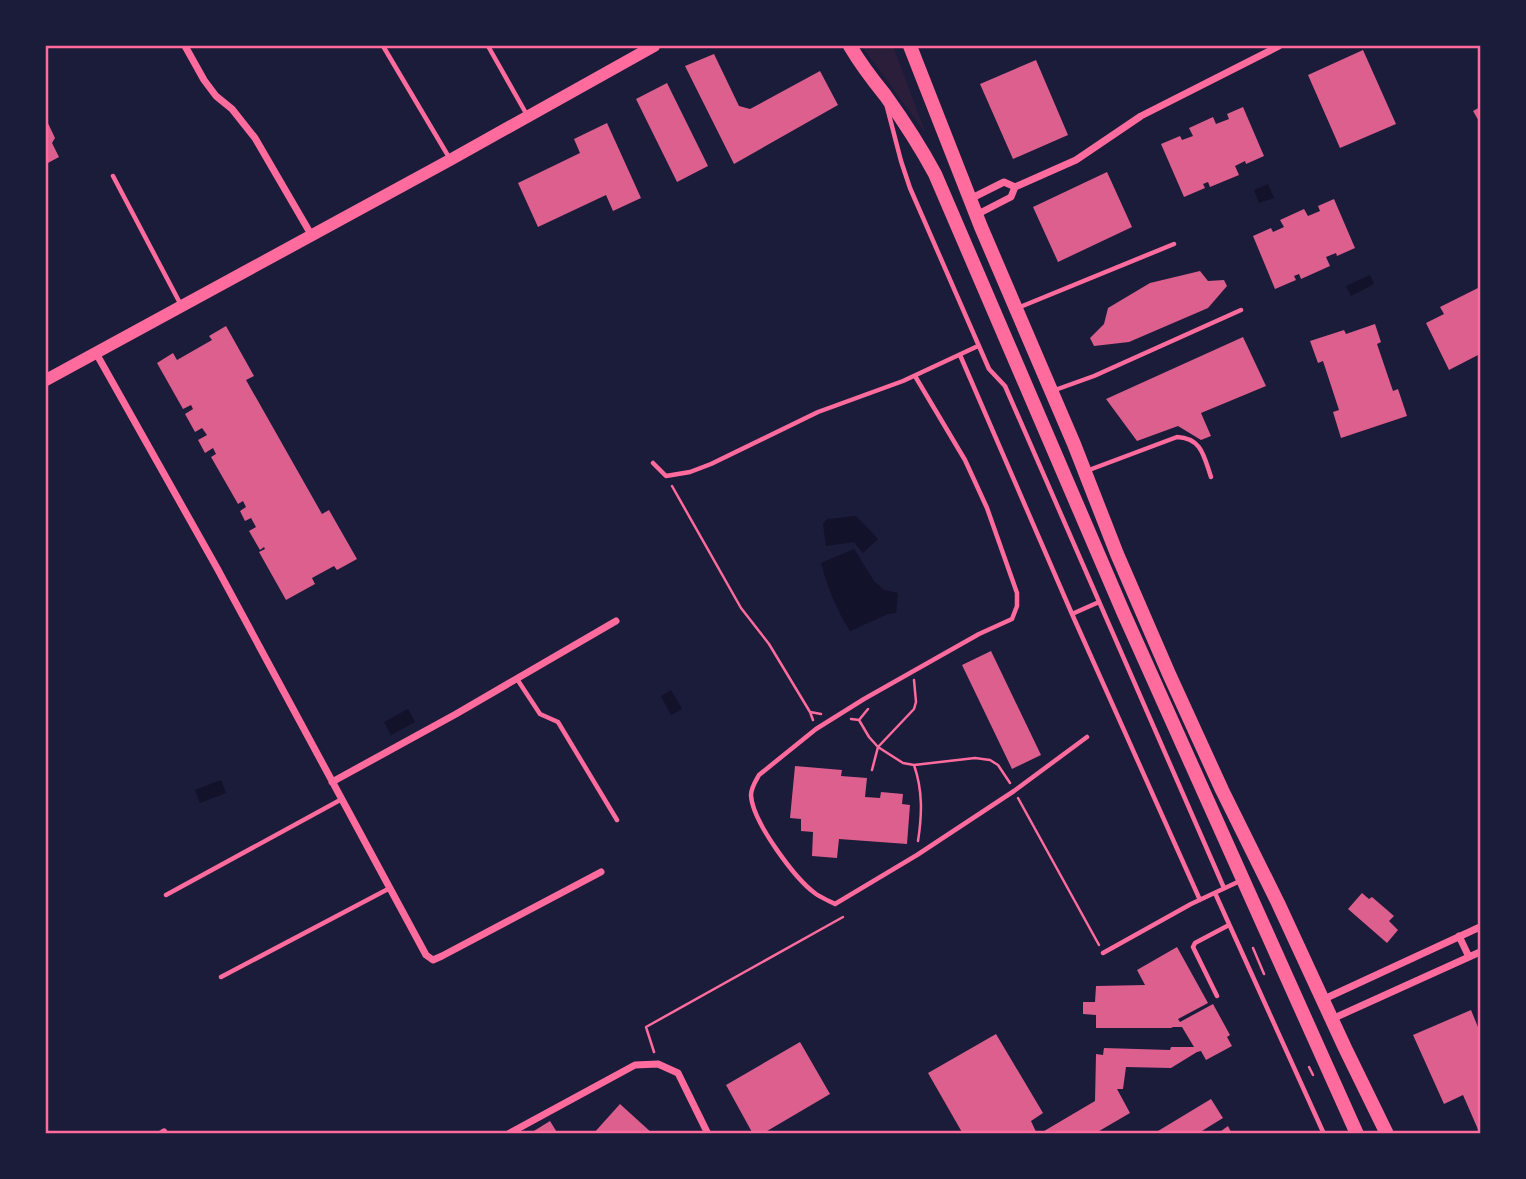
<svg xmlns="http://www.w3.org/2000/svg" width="1526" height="1179" font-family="'Crimson Pro',serif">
<rect width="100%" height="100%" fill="#1b1b3a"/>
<path fill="#2a1e3b" d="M862,46H893L926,134Z"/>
<path fill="#12122b" d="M1268,184L1274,198L1259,203L1254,190Z
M1370,275L1374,284L1351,296L1346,286Z
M856,516L878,539L863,553L854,542L826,546L823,524L827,519Z
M854,549L874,581L884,590L898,593L896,613L888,614L850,631C836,609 828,588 821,563Z
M671,690L682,709L671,715L661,696Z
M408,709L415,722L391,735L384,722Z
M221,780L226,793L200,803L195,790Z"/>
<path fill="#dd5f8e" d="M1363,50L1396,124L1340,148L1308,75Z
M714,54L739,106L750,109L820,71L838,105L734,164L685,66Z
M1036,60L1068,135L1013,159L980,84Z
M667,83L708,166L677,182L636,99Z
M1243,107L1264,156L1246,164L1245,161L1235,166L1239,175L1210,187L1208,182L1203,184L1205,188L1184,197L1161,144L1180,136L1182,140L1193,136L1189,128L1213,117L1216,124L1229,119L1227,114Z
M1480,107V123L1473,111Z
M46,119L55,138L52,143L59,157L46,164Z
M607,123L641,198L613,211L606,195L538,227L518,183L580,153L574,139Z
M1107,172L1132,227L1058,262L1033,207Z
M1334,199L1355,248L1337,256L1336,253L1326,257L1330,266L1301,279L1299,274L1294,276L1296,280L1275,289L1253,236L1271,228L1273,232L1284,227L1280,220L1304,209L1308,216L1320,211L1318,206Z
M1200,271L1208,281L1224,280L1227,286L1208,308L1129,342L1094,346L1090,338L1104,324L1108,308L1150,283Z
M1480,287V354L1449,370L1426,323L1444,314L1440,307Z
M1375,324L1381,342L1377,344L1393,391L1398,389L1407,416L1341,438L1333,412L1339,410L1323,361L1318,363L1310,341L1344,330L1346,334Z
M226,326L254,376L246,380L322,514L329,510L357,559L337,570L334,566L312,578L315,584L286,600L259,552L265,549L264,547L260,550L249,531L256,527L251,518L245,521L240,511L246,507L243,501L238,504L211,457L216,454L213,448L205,453L198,440L207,435L202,428L195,432L185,414L193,409L191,405L183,409L157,363L173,353L177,360L212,340L209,336Z
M1243,337L1266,386L1201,413L1211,436L1201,440L1178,426L1137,441L1106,399Z
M991,651L1041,755L1012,769L962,665Z
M795,766L842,770L841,776L867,778L865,797L880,798L881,792L903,794L902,804L910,805L907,844L839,839L837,858L812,856L813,832L801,831V819L790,818Z
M1362,893L1369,899L1372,897L1394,916L1389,921L1398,930L1387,943L1348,909Z
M1177,947L1208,1003L1178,1019L1180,1022L1213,1004L1230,1035L1227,1037L1232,1046L1206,1060L1201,1051L1197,1052L1171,1068L1126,1067L1123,1089H1117L1130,1113L1094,1134H1039L1095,1101L1096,1054L1103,1055L1104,1048L1170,1050L1171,1047H1194L1182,1027H1173L1171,1028H1096V1015L1083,1014V1002H1095L1096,986L1145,985L1137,970Z
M1471,1010L1480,1032V1134L1463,1095L1444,1104L1413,1035Z
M996,1034L1043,1113L1031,1121L1037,1134H1016L1015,1132L1013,1134H963L928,1073Z
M800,1042L830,1094L762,1134H753L726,1085Z
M1211,1099L1223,1118L1197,1134H1153Z
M620,1104L653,1134H593Z
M550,1121L558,1134H529Z
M1228,1126L1232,1134H1217Z"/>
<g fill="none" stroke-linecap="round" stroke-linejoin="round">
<path stroke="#ff6b9d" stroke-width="2.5" d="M672,486L741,608L769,644L810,712L813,720
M810,712L821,714
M851,719L859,720L869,737L878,747L903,763L914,765L975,758L990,760L998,765L1010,783
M859,720L868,709
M914,765C923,791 922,815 918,841
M872,770L878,747L914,709L916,702L914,680
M1018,798L1099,945
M1253,948L1264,974
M654,1052L646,1027L843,917
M1309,1067L1313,1075"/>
<path stroke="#ff6b9d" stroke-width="4.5" d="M383,46L450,159
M488,46L527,115
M887,107L901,161L910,188L989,369L1005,386L1224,888
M113,176L181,305
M1020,307L1174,244
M960,355L1072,614L1200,900
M915,376L965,460L987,508L1017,593V606L1012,619L979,634L864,699L816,729L759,775C755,782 751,788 751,795C752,821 795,879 816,894C822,898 829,901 835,904L917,855L1014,791L1087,737
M1055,390L1094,376L1241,310
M653,463L666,476L690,472L711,464L818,412L903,381L978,346
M1089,470L1177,437C1202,438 1204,457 1211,477
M1072,614L1099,602
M517,679L540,714L558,722L617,820
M1215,893L1324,1134
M166,895L342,799
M1103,953L1191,904L1242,880
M221,977L390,888
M1217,996L1193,947L1195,943L1229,925"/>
<path stroke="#ff6b9d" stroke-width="7" d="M185,46L204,80L216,96L232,109L255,138L312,236
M970,199L1004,182L1015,187
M976,215L1011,197L1015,187L1076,160L1141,116L1279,46
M96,353L217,568L426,955L433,960L442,956L601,872
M332,782L456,714L616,621
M1459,936L1469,957
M1322,1000L1480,927
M1332,1019L1480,952
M161,1134L164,1132
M508,1134L635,1065L658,1064L678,1073L708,1134"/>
<path stroke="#ff6b9d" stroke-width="12" d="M46,380L450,160L654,46"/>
<path stroke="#ff6b9d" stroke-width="14" d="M850,46C860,63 872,79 885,95C903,120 920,146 935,174L1124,614L1357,1134
M910,46L981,227L1074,444L1117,554L1169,674L1222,790L1278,903L1345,1048L1387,1134"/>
</g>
<rect width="1526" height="1179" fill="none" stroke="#1b1b3a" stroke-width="94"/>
<rect x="47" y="47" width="1432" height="1085" fill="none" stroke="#ff6b9d" stroke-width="2.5"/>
</svg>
